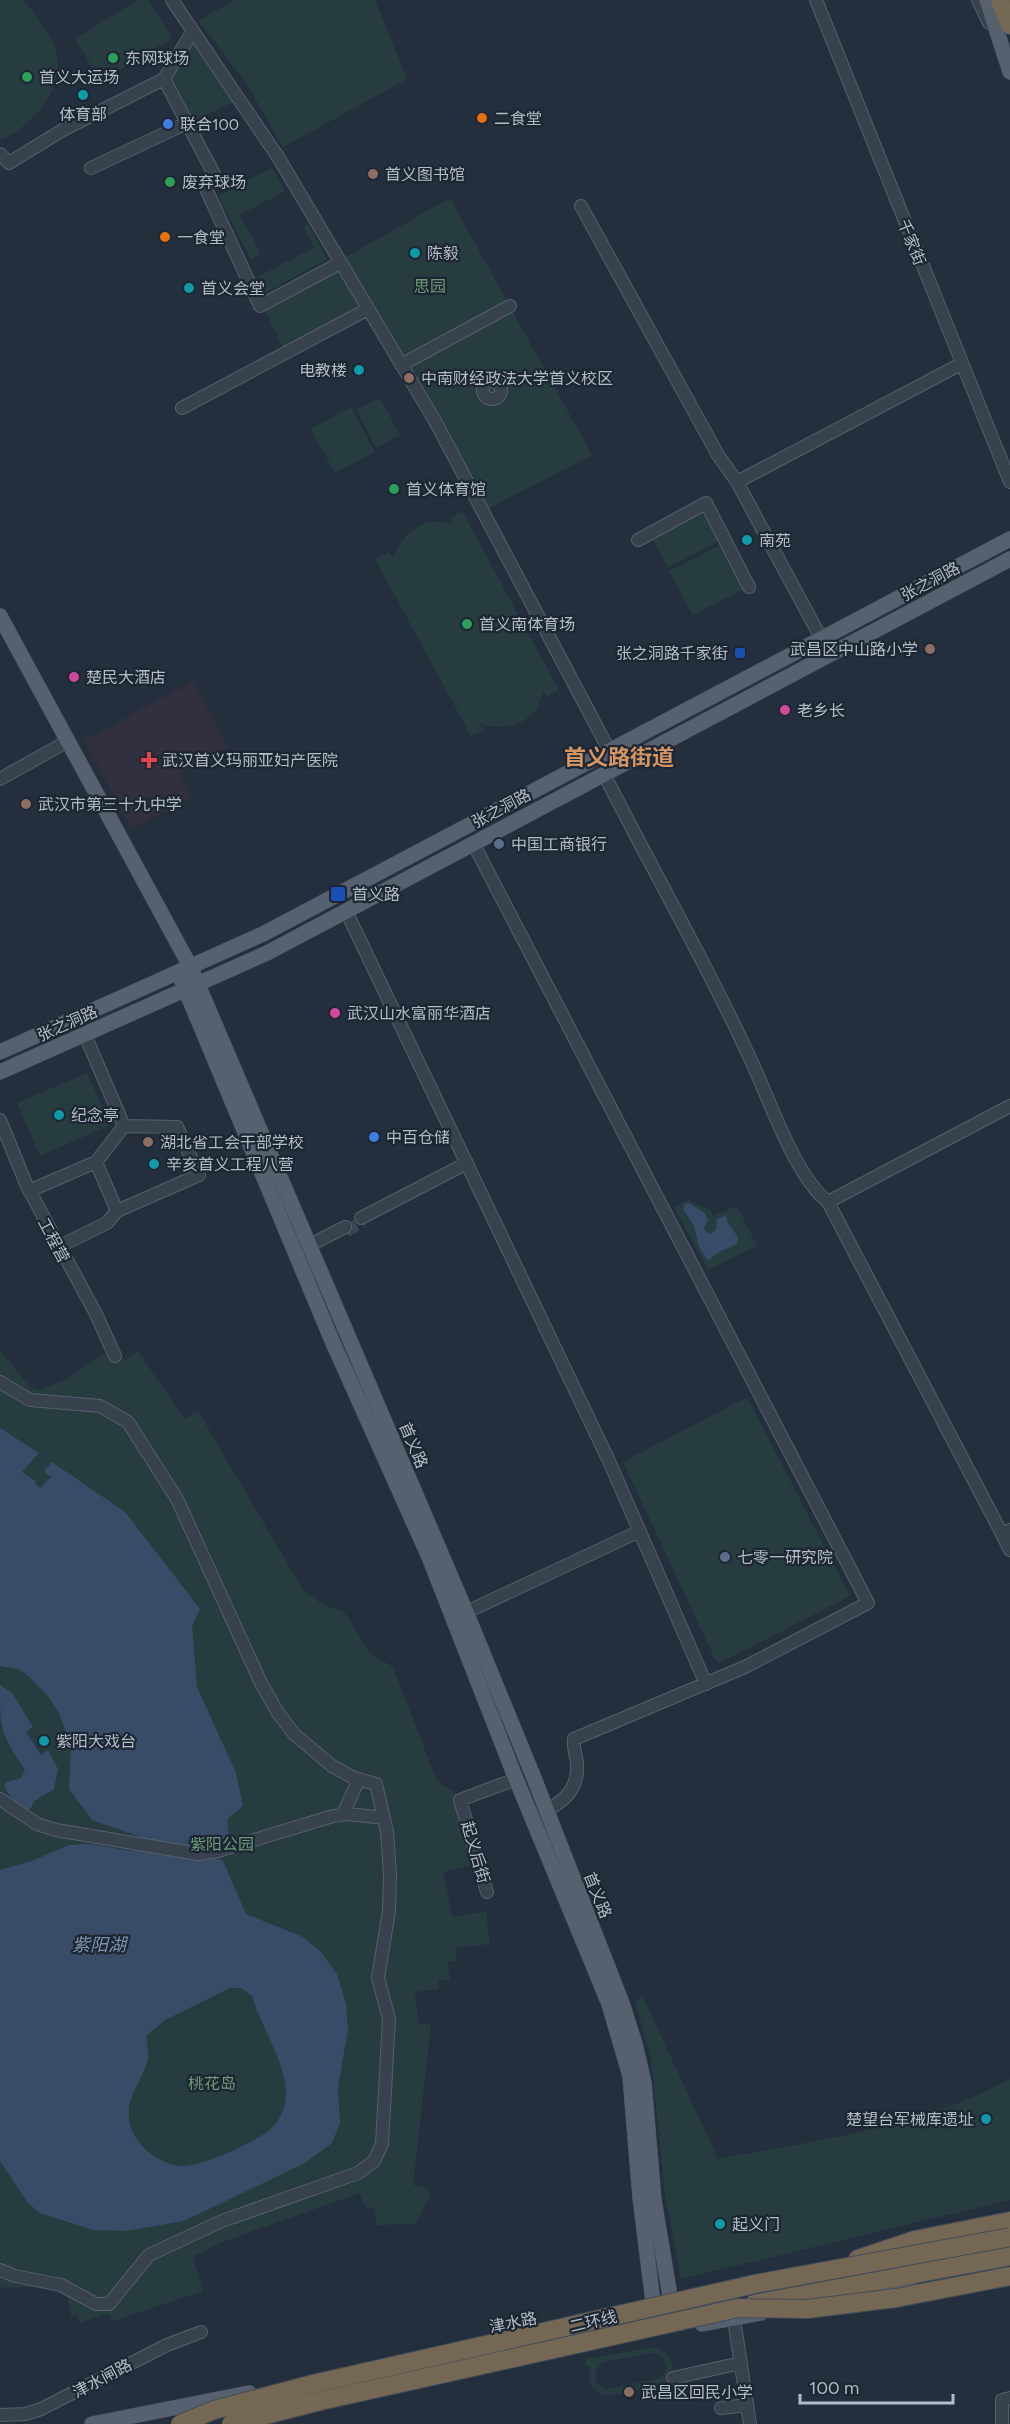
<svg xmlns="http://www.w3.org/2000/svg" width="1010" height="2424" font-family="Figtree,'Noto Sans SC',sans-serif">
<rect width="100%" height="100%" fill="#242f3e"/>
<path fill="#32303f" d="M193,682L228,747L179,774L191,798L132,829L84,740Z"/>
<path fill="#263c3f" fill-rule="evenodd" d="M0,0H24C33,13 44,25 51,39C73,82 35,124 0,141Z
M138,0H148L172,38L101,82L75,39Z
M233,0H375L407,79L283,147L246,83L199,21Z
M194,41L233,102L190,123L171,83V77Z
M272,168L285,191L240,215L261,254L251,259L218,196Z
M450,198L592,455L488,509L344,258Z
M308,224L327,259L265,293L257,277L314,248L304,228Z
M338,266L363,309L284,350L263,307Z
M380,398L400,435L376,448L356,410Z
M351,407L375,452L335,473L311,429Z
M703,509L719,541L668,568L651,537Z
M462,511L559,690L547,697L543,691C539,721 507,734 480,723L483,730L471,736L375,559L389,552L393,558C400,535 427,513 452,525L449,519Z
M721,545L744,589L693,615L669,571Z
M87,1073L110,1125L40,1156L17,1103Z
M689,1200L710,1210L713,1216L737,1206L757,1246L708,1270L674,1207Z
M0,1350L29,1386L38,1390L65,1380L104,1353L110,1361L120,1355L124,1360L138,1351L184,1419L198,1411L303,1590L322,1604L345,1613L370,1653L393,1667L437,1781L454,1792L472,1865L443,1872L452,1917L486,1911L490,1944L455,1948L457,1961L447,1962L450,1980L438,1981L439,1989L415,1992L419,2024L431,2023L413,2185L428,2189L427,2192L431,2193L415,2224L377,2225L374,2207L365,2208L360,2193L222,2242L193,2257L203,2291L112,2321L109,2313L79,2323L77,2315L71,2316L67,2294L49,2286L0,2288Z
M747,1397L850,1596L720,1663L716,1661L623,1462Z
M643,1997L718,2159C817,2140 920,2128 1010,2079V2200L681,2279L665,2195L651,2058L635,2001Z
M655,2347C670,2351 682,2374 664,2383C656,2387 611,2397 603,2395C596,2393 592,2388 589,2383L590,2366H586L585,2359ZM651,2353C662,2354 667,2361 665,2372L658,2379L606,2389L596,2382L595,2371L602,2362Z"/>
<path fill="#394c67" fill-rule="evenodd" d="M689,1203L705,1213L708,1220L704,1229L709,1234L716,1230L717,1219L726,1215L728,1223L738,1237L737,1244L719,1252L708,1261L699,1247L694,1226L683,1209L685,1204Z
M0,1428L39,1453L22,1472L36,1481L35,1484L40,1488L51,1477L44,1471L52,1462L125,1512L200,1609L192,1626L197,1687L236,1773L243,1806L228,1818C227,1824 230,1832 226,1837C215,1852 184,1846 168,1846L167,1853L191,1859L215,1858L223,1861L246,1914L303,1937L320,1951L337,1974L346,2004L348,2030L338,2087L340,2123L332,2143L305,2163L184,2221L125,2231L93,2230L40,2213L28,2203L0,2161V1870L32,1861L69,1845L91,1844L132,1851L138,1848L140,1840L138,1836L92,1820L69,1789L71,1746L59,1713L47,1695L26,1674L18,1669L0,1666ZM230,1988H241L252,1996C261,2028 292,2071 285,2104C283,2112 278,2122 272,2128C258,2141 203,2166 184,2166C162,2166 138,2148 131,2128C122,2099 142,2084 148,2059C149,2051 147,2043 146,2036L165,2020Z
M0,1685L12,1693L33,1727L26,1732L41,1755L48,1750L58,1769L54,1789L33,1802L32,1807L27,1811L13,1801L4,1786L7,1782L21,1778L25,1770C0,1732 0,1730 0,1685Z"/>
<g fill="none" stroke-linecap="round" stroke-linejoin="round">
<path stroke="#3a4453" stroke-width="12" stroke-dasharray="12 6" stroke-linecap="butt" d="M346,1231L363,1222"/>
<g stroke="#565f6c" stroke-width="14">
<path id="minor" d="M172,0L278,157L435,421L618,767
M816,0L1010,482
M978,0L989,23
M192,32L164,79L214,174
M0,154L9,163L61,131L164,79
M91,168L187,123
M207,191L260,306L340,263
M581,206L718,455L737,482L821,638
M401,365L510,306
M483 390a9 9 0 1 1 18 0a9 9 0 1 1-18 0Z
M182,408L368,309
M737,482L961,364
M638,540L706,503L749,587
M604,774C653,871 709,968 754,1067C771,1104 796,1177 828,1202L1002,1534L1010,1530
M0,779L68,741
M473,843L868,1603L745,1667L574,1739C573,1747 576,1755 577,1763C579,1791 562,1803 540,1814
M346,911L609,1461L706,1684
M0,1120L27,1186L96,1314L115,1356
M96,1162L117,1211
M29,1191L96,1162L124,1126
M828,1202L1010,1106
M361,1218L467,1163
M310,1245L345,1227
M58,1247L107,1223L117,1211L199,1175L177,1127L124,1126L85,1035
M0,1382L30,1400L100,1406L128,1422L177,1499L261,1683L278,1713L294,1734L332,1766L354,1778L376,1784L387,1832L390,1874L389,1911L378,1978L389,2019L382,2144L374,2161L358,2173L222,2221L149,2255L109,2304H96L61,2285L15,2276L0,2270
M1002,1534L1010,1550
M460,1615L640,1531
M0,1799L37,1824L56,1830L198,1854L218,1851L333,1816L348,1814L384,1818
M343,1814L359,1779
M487,1892L460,1800L516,1779
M734,2319L750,2424
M673,2378L741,2363
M721,2408L747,2405
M0,2415L26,2414L41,2409L167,2345L201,2332
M1002,2424V2400L1010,2398"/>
</g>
<g stroke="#414a57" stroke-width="16">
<path id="major" d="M987,0L1010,72
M0,616L190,966L466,1612L532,1773L622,2003L635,2044L644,2083L654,2200L673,2314
M178,972L333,1343L429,1557L516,1779L609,2004L630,2076L640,2197L655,2318
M0,1052L263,934L1010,539
M0,1072L267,953L1010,559
M844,2297L908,2284
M702,2324L761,2313
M92,2424L249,2393"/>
</g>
<g stroke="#434c59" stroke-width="20">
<path id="highway" d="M1000,0L1010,25
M858,2259L915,2240L1010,2221
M754,2304L1010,2256"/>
</g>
<use href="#minor" stroke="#38414e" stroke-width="12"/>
<use href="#major" stroke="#56606e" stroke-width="15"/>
<use href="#highway" stroke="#746855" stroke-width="18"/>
<g stroke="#434c59" stroke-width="20" stroke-linecap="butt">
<path id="highway-bridge" d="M180,2424L214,2410L313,2384L755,2284L1010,2237
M231,2424L320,2401L738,2308L807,2309L896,2298L1010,2276"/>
</g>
<use href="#highway-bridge" stroke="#746855" stroke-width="18"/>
</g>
<g fill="#2e9e5b" stroke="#1d2633" stroke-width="2">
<circle cx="113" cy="58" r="6"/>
<circle cx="27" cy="77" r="6"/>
<circle cx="170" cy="182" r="6"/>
<circle cx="394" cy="489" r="6"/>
<circle cx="467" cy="624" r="6"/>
</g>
<g fill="#0f9aa8" stroke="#1d2633" stroke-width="2">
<circle cx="83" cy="95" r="6"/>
<circle cx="415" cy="253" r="6"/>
<circle cx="189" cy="288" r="6"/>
<circle cx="359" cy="370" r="6"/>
<circle cx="747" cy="540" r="6"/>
<circle cx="59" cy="1115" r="6"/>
<circle cx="154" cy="1164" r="6"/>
<circle cx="44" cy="1741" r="6"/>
<circle cx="986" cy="2119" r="6"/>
<circle cx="720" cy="2224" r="6"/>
</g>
<g fill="#e8710a" stroke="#1d2633" stroke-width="2">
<circle cx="482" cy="118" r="6"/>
<circle cx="165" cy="237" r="6"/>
</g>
<g fill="#3f7fe0" stroke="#1d2633" stroke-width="2">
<circle cx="168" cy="124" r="6"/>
<circle cx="374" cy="1137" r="6"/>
</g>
<g fill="#8d6e63" stroke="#1d2633" stroke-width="2">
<circle cx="373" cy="174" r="6"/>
<circle cx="409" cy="378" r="6"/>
<circle cx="930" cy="649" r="6"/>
<circle cx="26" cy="804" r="6"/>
<circle cx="148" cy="1142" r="6"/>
<circle cx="629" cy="2392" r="6"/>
</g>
<g fill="#1a4fb4" stroke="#1d2633" stroke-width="2">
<rect x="734" y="647" width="12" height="12" rx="3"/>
<rect x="330" y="886" width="16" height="16" rx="3"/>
</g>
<g fill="#d1479c" stroke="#1d2633" stroke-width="2">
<circle cx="74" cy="677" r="6"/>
<circle cx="785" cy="710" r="6"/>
<circle cx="335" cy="1013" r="6"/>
</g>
<path fill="#e0444e" stroke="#1d2633" stroke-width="2" d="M146 751h6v6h6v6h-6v6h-6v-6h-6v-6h6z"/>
<g fill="#5c6f8a" stroke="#1d2633" stroke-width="2">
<circle cx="499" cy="844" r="6"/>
<circle cx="725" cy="1557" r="6"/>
</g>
<g text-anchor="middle" stroke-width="4.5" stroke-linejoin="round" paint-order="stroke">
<g font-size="16" fill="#b4bcc9" stroke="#1d2633" text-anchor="start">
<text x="125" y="64">东网球场</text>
<text x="39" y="83">首义大运场</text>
<text x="83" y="120" text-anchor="middle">体育部</text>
<text x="494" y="124">二食堂</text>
<text x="180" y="130">联合100</text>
<text x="385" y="180">首义图书馆</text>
<text x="182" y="188">废弃球场</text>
<text x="177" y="243">一食堂</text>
<text x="427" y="259">陈毅</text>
<text x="201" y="294">首义会堂</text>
<text x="347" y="376" text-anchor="end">电教楼</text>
<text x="421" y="384">中南财经政法大学首义校区</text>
<text x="406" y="495">首义体育馆</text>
<text x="759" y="546">南苑</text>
<text x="479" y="630">首义南体育场</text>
<text x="918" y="655" text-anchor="end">武昌区中山路小学</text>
<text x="728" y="659" text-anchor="end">张之洞路千家街</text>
<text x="86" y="683">楚民大酒店</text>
<text x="797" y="716">老乡长</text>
<text x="162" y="766">武汉首义玛丽亚妇产医院</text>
<text x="38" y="810">武汉市第三十九中学</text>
<text x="511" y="850">中国工商银行</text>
<text x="352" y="900">首义路</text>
<text x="347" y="1019">武汉山水富丽华酒店</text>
<text x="71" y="1121">纪念亭</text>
<text x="386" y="1143">中百仓储</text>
<text x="160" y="1148">湖北省工会干部学校</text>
<text x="166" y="1170">辛亥首义工程八营</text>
<text x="737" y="1563">七零一研究院</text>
<text x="56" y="1747">紫阳大戏台</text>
<text x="974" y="2125" text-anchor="end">楚望台军械库遗址</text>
<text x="732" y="2230">起义门</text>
<text x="641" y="2398">武昌区回民小学</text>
</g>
<g font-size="16" fill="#b4bcc9" stroke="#1d2633">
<text transform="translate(912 242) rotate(68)" y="6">千家街</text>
<text transform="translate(930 581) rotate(-28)" y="6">张之洞路</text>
<text transform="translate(501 808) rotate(-28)" y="6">张之洞路</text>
<text transform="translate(67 1023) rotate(-24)" y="6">张之洞路</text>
<text transform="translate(54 1240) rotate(62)" y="6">工程营</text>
<text transform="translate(414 1445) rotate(67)" y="6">首义路</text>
<text transform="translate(476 1852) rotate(74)" y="6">起义后街</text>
<text transform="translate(598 1895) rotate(68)" y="6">首义路</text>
<text transform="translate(593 2321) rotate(-13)" y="6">二环线</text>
<text transform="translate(513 2322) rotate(-11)" y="6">津水路</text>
<text transform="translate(102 2378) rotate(-28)" y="6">津水闸路</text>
</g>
<g font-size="16" fill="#6b9a76" stroke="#1d2633">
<text x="430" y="292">思园</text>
<text x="222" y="1850">紫阳公园</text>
<text x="212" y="2089">桃花岛</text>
</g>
<g font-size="18" font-style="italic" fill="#7c92b1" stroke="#1d2633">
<text x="99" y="1951">紫阳湖</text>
</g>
<g font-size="22" font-weight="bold" fill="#d59563" stroke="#1d2633">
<text x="619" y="765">首义路街道</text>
</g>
</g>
<path d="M800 2394v9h153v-9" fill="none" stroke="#b4bcc9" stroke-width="3"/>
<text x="809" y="2394" font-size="18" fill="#b4bcc9" stroke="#1d2633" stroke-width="4.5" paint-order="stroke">100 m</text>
</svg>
